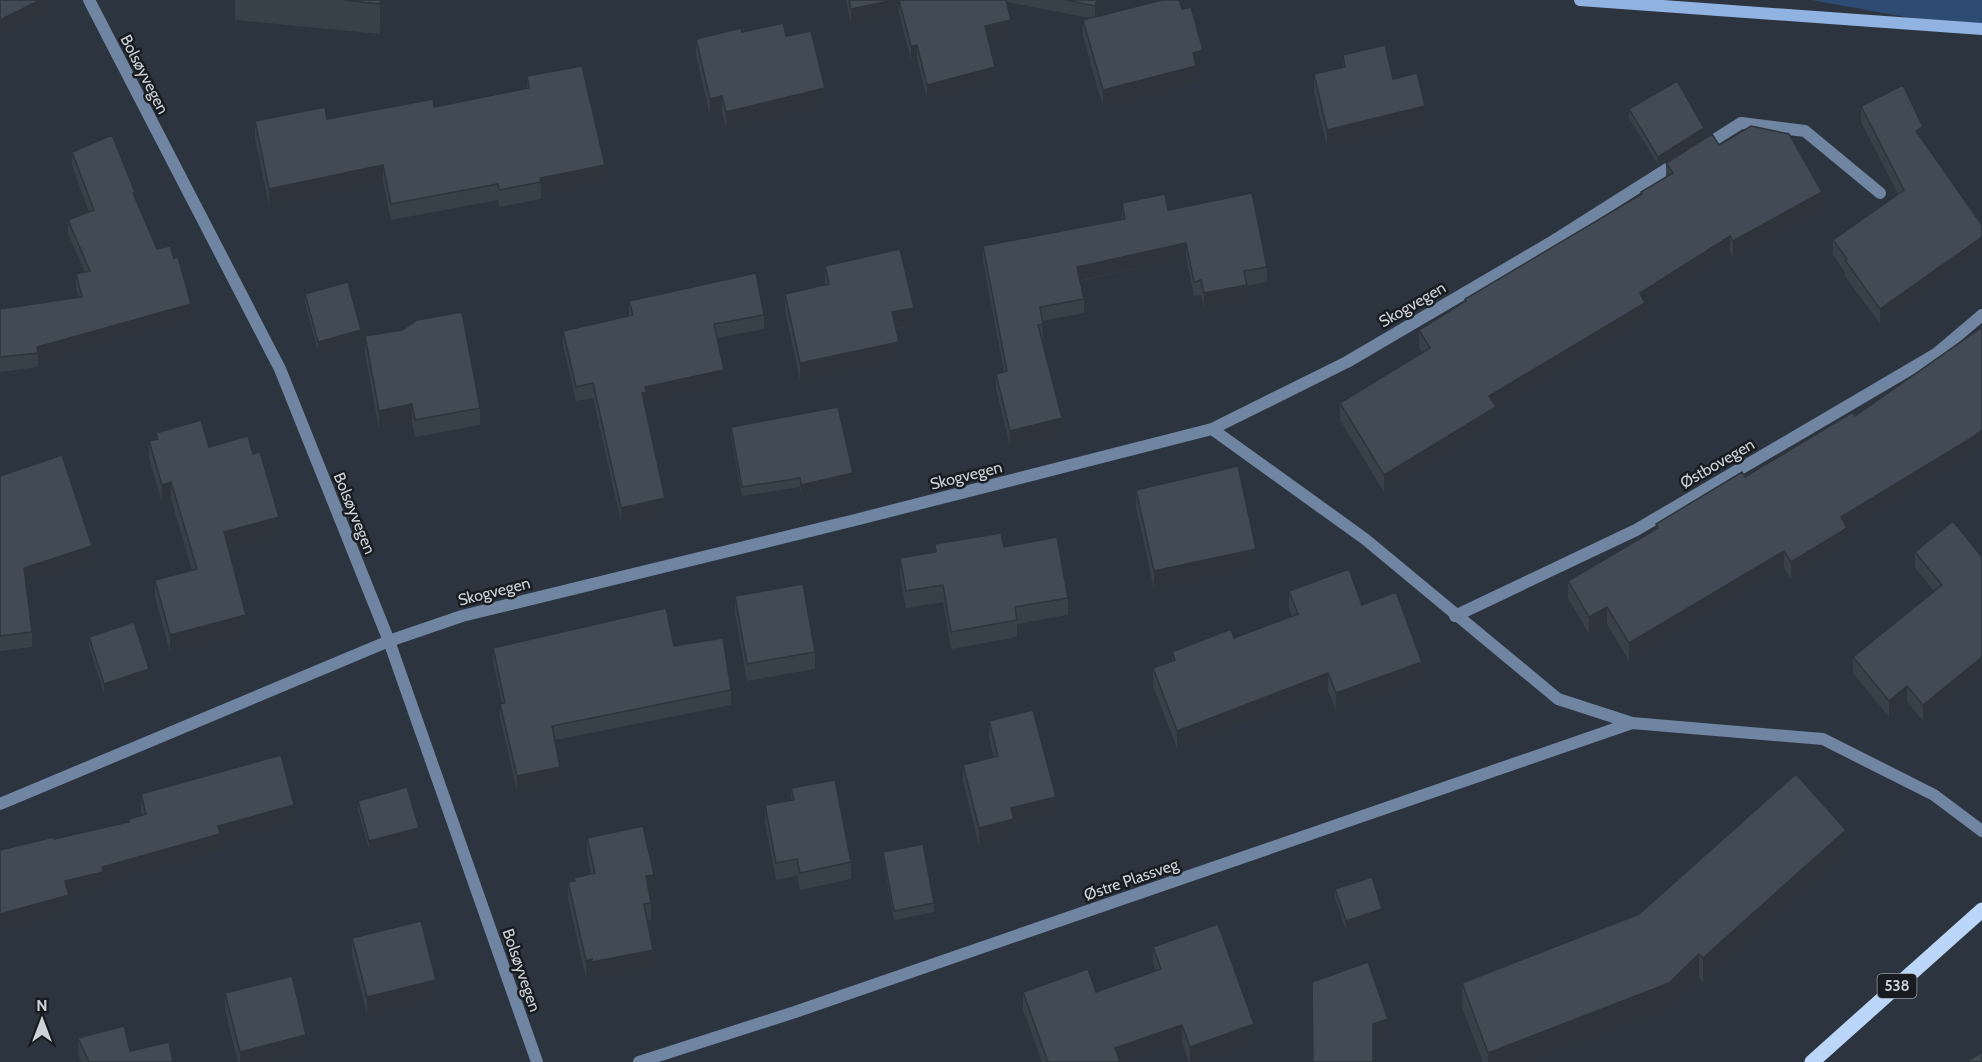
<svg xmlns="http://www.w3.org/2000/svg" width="1982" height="1062" font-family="Cabin,sans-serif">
<rect width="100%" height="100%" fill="#2c343f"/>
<path fill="#2e4c73" d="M1812,0H1982V31Z"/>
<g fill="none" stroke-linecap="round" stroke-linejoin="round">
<path stroke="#7085a2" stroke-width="12" d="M89,0L280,369L389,641L537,1062
M1703,147L1741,123L1805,131L1880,193
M1212,429L1365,539L1558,699L1632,723L1823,739L1934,795L1982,831
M1455,616L1636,530L1936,354L1982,315
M0,804L389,641L462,616L855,520L1212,429L1347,362L1550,243L1678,162
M639,1062L795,1012L1632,723"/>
<path stroke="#91b3e1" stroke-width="12" d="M1580,0L1982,29"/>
<path stroke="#bbd6f9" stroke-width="15" d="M1812,1062L1982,910"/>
</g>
<path fill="#384049" d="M235,0H383L380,34L235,20Z
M846,0H1099L1096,17L1182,9L1203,67L1196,69V83L1103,107L1083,37V20L1090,18L1007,2L1011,34L988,39L995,81L927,99L917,58L911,60L899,13L851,23Z
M742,32L786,36L825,104L726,128L722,112L710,115L696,55V39Z
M1343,55L1393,79L1425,123L1327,147L1314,92V74L1343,68Z
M527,76L605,181L541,194V199L499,207L498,200L391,220L383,181L269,206L255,138V121L327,119L434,107L527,89Z
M1861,106L1923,142L1982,225V252L1880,324L1845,276V272L1833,255V240L1898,194L1861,122Z
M1629,109L1704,137L1658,165L1629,118Z
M1719,145L1822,209L1733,258L1730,253L1645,306V320L1496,409V424L1384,492L1340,420V403L1422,353L1419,347V330L1465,301V299L1641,195V192L1666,177V163Z
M72,152L135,199L157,249L191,318L38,361V367L0,372V309L79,297L76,288V274L85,272L68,234V220L89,212L72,166Z
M1122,203L1168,210L1267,267V282L1247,286V299L1204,308L1201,295L1194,296L1186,257L1080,281L1084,299V313L1042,321L1043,339H1042L1062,433L1010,446L996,389V374L1004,372L983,261V246L1122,220Z
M825,266L914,325L896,329L899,359L800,380L785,311V294L825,285Z
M305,294L361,339L318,351L305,303Z
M629,301L764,315V329L717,338L724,384L647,401V407L645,408L665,513L621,522L593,398L576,401L563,346V331L629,316Z
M365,336L480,408V425L415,437L412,421L379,429L365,353Z
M1855,416L1968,457L1847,530V545L1791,579L1784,568L1629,661L1607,624L1589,634L1568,598V581L1656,530V524L1745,477Z
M731,427L853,482L801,494L800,487L742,496L731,436Z
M156,433L209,447L253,454L279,534L228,548L246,632L170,652L155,597V580L192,570L171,499L162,502L149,458V441L156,439Z
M0,476L92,561L26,582L32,632V647L0,651Z
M1136,490L1256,566L1154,589L1136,507Z
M935,544L1004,547L1068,598V615L1017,624V637L951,649L943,602L906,608L900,575V558L935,552Z
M1915,552L1982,557V673L1923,721L1907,702L1889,717L1853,673V657L1934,591L1915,568Z
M1289,591L1362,605L1422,679L1336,710L1328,690L1177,748L1153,686V668L1172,661V652L1234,638L1292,616L1289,608Z
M735,596L815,652V669L747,681L735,614Z
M89,637L149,678L104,693L89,646Z
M674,646L731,690V705L555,740L560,782L517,790L500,718V704L502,703L493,662V648Z
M989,721L1056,814L1014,824V836L979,845L963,782V765L994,757L989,738Z
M791,788L851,862V879L800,890L797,876L776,880L765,822V805L791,800Z
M141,794L294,821L220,841V851L103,883V888L69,896V912L54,839L129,822V819L142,815L141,810Z
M358,801L419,837L369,850L358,810Z
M587,838L654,892L649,893L651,903V920H647L653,967L592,979V976L586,978L568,899V882L574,881V878L591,874L587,855Z
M883,852L934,903V912L894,920L883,860Z
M1846,854L1703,982L1699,978L1669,1007L1527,1062H1483L1462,1007V983Z
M1335,889L1382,917L1346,930L1335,898Z
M352,938L436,997L367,1014L352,955Z
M1153,947L1254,1042L1196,1062H1189L1182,1042L1124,1062H1042L1023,1009V992H1096L1156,971L1153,964Z
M225,993L306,1052L266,1062H238L225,1010Z
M78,1038L130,1051L173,1062H81L78,1055Z"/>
<path fill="#2e343c" d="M40,0H45V14L0,37V20Z
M381,0H383L380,34V4Z
M893,0H899V13L851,23V9Z
M1097,0H1099L1095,20V6Z
M1011,20V34L985,40V26Z
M917,45V58L911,60V46Z
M1203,50V67L1196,69V83L1103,107V90L1193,53Z
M995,67V81L927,99V85Z
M825,88V104L726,128V112Z
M722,96V112L710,115V99Z
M1425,106V123L1327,147V130Z
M1923,127V143L1916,131Z
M1704,128V137L1658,165V157Z
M383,165V181L269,206V189Z
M605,165V181L541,194L540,178Z
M1822,192V209L1733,258V241Z
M1730,236V253L1645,306V320L1496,409V424L1384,492V475L1489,396L1640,293Z
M1982,237V252L1880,324V309Z
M1186,243V257L1077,281V267Z
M1247,285V299L1204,308V293Z
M191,304V318L38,361L37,347Z
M914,308V325L892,329V312Z
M361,330V339L318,351V342Z
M899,342V359L800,380V363Z
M724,370V384L647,401V407L642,408V393L645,387Z
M412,404V421L379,429V411Z
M1062,418V433L1010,446V431Z
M1982,430V447L1968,457L1847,530V545L1791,579V562L1841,517Z
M853,473V482L801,494V485Z
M171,482V499L162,502V485Z
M665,498V513L621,522V508Z
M279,517V534L224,549V532Z
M92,546V561L24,583V568Z
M1256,549V566L1154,589V571Z
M1784,551V568L1629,661V643Z
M1607,607V624L1589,634V617Z
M246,615V632L170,652V635Z
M1982,657V673L1923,721V705Z
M1422,662V679L1336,710V693Z
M149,669V678L104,693V684Z
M1328,673V690L1177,748V731Z
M1907,686V702L1889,717V701Z
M560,767V782L517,790V776Z
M1056,797V814L1014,824V836L979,845V828L1011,808Z
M294,805V821L220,841V851L103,883V888L69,896V912L0,930V914L65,881L218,826Z
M419,828V837L369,850V841Z
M1846,830V854L1703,982V958Z
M654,875V892L646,894V876Z
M1382,909V917L1346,930V921Z
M653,950V967L592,979V962Z
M1699,954V978L1669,1007L1527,1062H1488V1053Z
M592,959V976L586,978V961Z
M436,980V997L367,1014V997Z
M1388,1019V1036L1373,1041V1024Z
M1254,1024V1042L1196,1062H1190V1047Z
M1182,1025V1042L1124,1062H1115V1048Z
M306,1035V1052L266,1062H240V1052Z"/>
<path fill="#414a55" stroke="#2e343c" stroke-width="1.5" d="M0,0H40L0,20Z
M343,0H381L380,4Z
M849,0H893L851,9Z
M899,0H1006L1011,20L985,26L995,67L927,85L917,45L911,46Z
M1066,0H1097L1095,6Z
M1162,0H1179L1182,9L1191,7L1203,50L1193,53L1196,66L1103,90L1083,20Z
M783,23L786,36L811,31L825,88L726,112L722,96L710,99L696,39L741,28L742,32Z
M1385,45L1393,79L1417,73L1425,106L1327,130L1314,74L1345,67L1343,55Z
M582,66L605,165L540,178L541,182L499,190L498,184L391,204L383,165L269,189L255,121L325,107L327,119L433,99L434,107L529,88L527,76Z
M1677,81L1704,128L1658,157L1629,109Z
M1903,85L1923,127L1916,131L1982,225V237L1880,309L1845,260L1847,259L1833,240L1904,190L1861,106Z
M1751,126L1789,134L1822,192L1733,241L1730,236L1640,293L1645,303L1489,396L1496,407L1384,475L1340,403L1430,348L1419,330L1466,301L1465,299L1642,194L1641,192L1673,173L1666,163L1712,134L1719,145Z
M112,135L135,192L133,193L157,249L170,246L174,258L178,257L191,304L37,347L38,353L0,357V309L82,297L76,274L90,271L68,220L94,210L72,152Z
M1252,193L1267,267L1244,271L1247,285L1204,293L1201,280L1194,282L1186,243L1077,267L1084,299L1040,307L1043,324L1038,325L1062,418L1010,431L996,374L1007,371L983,246L1125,219L1122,203L1165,194L1168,210Z
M900,249L914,308L892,312L899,342L800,363L785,294L829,284L825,266Z
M756,273L764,315L714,324L724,370L645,387L647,392L642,393L665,498L621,508L593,383L576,387L563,331L633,315L629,301Z
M348,282L361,330L318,342L305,294Z
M462,312L480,408L415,420L412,404L379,411L365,336L402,330L417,320Z
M1982,327V430L1968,440L1841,517L1847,528L1791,562L1784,551L1629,643L1607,607L1589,617L1568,581L1658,528L1656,524L1742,472L1745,477L1853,412L1855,416Z
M838,407L853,473L801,485L800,478L742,487L731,427Z
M201,420L209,447L248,436L253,454L260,452L279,517L224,532L246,615L170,635L155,580L197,569L171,482L162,485L149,441L158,439L156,433Z
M62,455L92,546L24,568L32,632L0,636V476Z
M1238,466L1256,549L1154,571L1136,490Z
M1953,521L1982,557V657L1923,705L1907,686L1889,701L1853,657L1942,585L1915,552Z
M1001,533L1004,547L1057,537L1068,598L1015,607L1017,620L951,632L943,585L906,591L900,558L936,552L935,544Z
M1349,569L1362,605L1396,592L1422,662L1336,693L1328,673L1177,731L1153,668L1175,660L1172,652L1231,629L1234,638L1298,614L1289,591Z
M803,584L815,652L747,664L735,596Z
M666,608L674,646L723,638L731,690L552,726L560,767L517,776L500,704L505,703L493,648Z
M134,622L149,669L104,684L89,637Z
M1033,710L1056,797L1011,808L1014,819L979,828L963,765L998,756L989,721Z
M281,755L294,805L218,826L220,834L102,867L103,872L65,881L69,895L0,914V850L54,837V839L129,822V819L146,814L141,794Z
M1796,774L1846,830L1703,958L1699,954L1669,983L1488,1053L1462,983L1639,914Z
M835,780L851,862L800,873L797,859L776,863L765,805L794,800L791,788Z
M407,787L419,828L369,841L358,801Z
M643,826L654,875L646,876L651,903L644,904L653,950L592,962V959L586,961L568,882L575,881L574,878L595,873L587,838Z
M923,844L934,903L894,911L883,852Z
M1372,877L1382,909L1346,921L1335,889Z
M421,921L436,980L367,997L352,938Z
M1218,924L1254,1024L1190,1047L1182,1025L1115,1048L1120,1062H1048L1023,992L1088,969L1096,992L1161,969L1153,947Z
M1368,962L1388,1019L1373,1024V1062H1313L1312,982Z
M292,976L306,1035L240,1052L225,993Z
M124,1026L130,1051L169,1042L173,1062H89L78,1038Z
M1982,1052V1062H1966Z"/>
<g text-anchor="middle" stroke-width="5" stroke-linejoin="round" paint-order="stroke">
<rect fill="#181c20" stroke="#979ca2" stroke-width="1.5" x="1877.5" y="974" width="39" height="24" rx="4.5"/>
<g font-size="15" font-weight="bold" fill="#cdd3d9">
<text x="1897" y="991">538</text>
</g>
<g font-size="16" fill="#cdd3d9" stroke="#181c20">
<text transform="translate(145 74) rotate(63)" y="6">Bolsøyvegen</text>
<text transform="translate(1412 304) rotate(-30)" y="6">Skogvegen</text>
<text transform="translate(1717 463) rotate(-30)" y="6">Østbovegen</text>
<text transform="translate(966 475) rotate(-14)" y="6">Skogvegen</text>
<text transform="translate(355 513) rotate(68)" y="6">Bolsøyvegen</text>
<text transform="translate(494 591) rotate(-14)" y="6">Skogvegen</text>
<text transform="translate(1131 879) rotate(-19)" y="6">Østre Plassveg</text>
<text transform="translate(522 970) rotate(71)" y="6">Bolsøyvegen</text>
</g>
</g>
<g transform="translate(42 1020)" stroke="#181c20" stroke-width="4.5" paint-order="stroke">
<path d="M0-4.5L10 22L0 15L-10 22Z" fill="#cdd3d9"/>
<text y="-9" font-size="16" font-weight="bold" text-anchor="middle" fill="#cdd3d9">N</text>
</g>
</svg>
